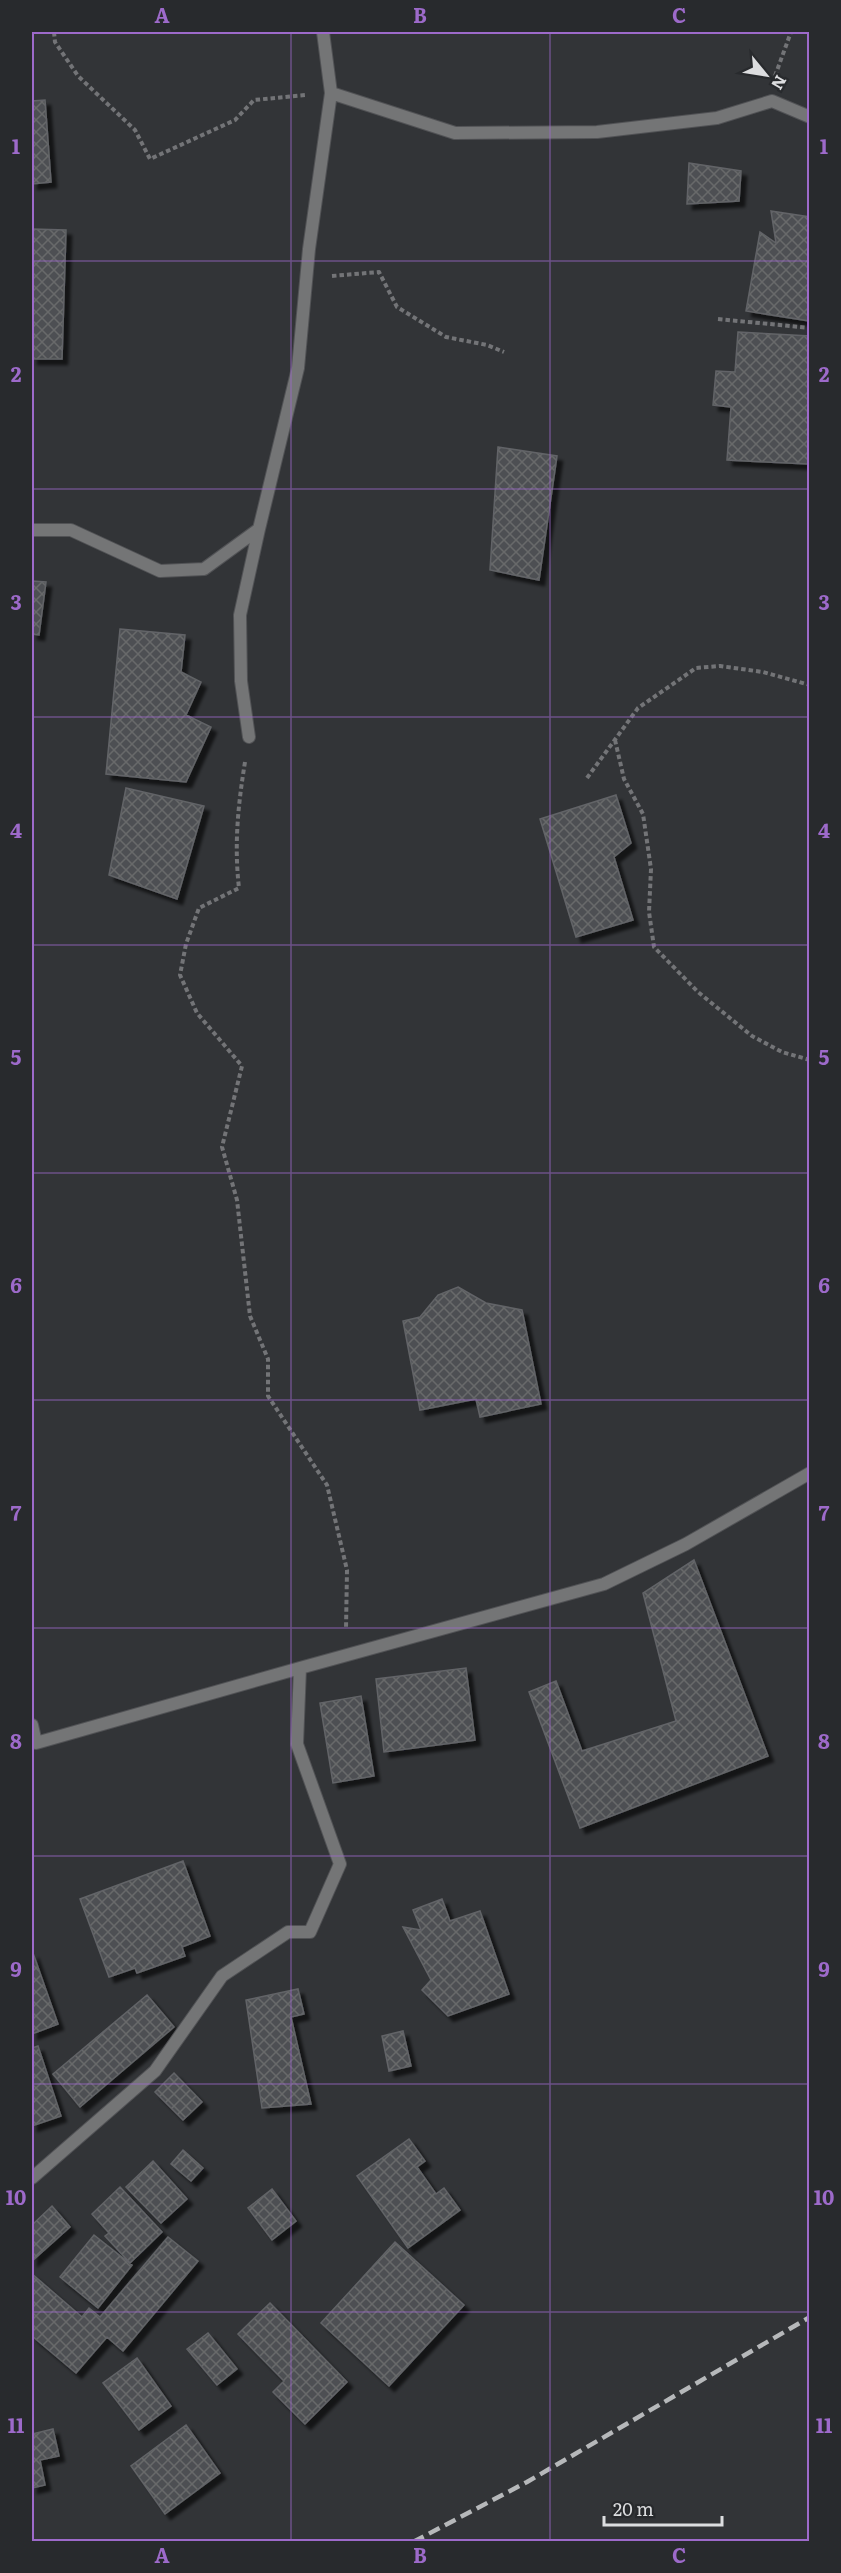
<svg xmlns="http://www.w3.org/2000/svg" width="841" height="2573" font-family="Literata,serif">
<defs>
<pattern id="building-cross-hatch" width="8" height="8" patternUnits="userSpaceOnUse" patternTransform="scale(1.5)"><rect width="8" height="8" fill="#4e5053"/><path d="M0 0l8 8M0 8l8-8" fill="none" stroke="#67696b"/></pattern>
<filter id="shadow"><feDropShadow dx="5.5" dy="5.5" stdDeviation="1.5" flood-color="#0009"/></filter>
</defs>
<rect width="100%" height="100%" fill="#323437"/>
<path fill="url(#building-cross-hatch)" stroke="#626467" stroke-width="1.5" filter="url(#shadow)" d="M45,100L51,182L32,184V101Z
M689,163L741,171L739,201L687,204Z
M771,211L810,217V321L746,311L760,232L776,243Z
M32,229L66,230L62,359H32Z
M738,332L810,336L808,464L727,460L731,407L713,405L716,371L735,372Z
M498,447L557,456L539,580L490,570Z
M32,581L46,582L39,635L32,634Z
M120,629L185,635L181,672L201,682L186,715L211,727L186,782L106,774Z
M126,788L204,806L177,899L109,875Z
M616,795L631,843L614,857L633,920L576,937L540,819Z
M458,1287L486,1303L522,1310L541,1404L480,1417L476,1399L420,1410L403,1321L420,1317L438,1295Z
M694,1560L768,1756L580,1828L529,1692L556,1681L582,1751L676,1721L643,1593Z
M466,1668L475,1740L384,1752L376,1679Z
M361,1696L374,1776L333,1783L320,1703Z
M183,1861L210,1936L182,1947L185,1956L137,1973L135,1968L109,1977L80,1899Z
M442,1899L450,1921L480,1911L509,1994L448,2016L422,1990L431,1980L403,1927L421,1930L413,1910Z
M33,1953L58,2024L32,2034V1954Z
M298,1989L304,2014L291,2017L311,2104L262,2108L246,2000Z
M147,1995L174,2027L80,2107L53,2074Z
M403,2031L411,2066L389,2071L382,2036Z
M38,2046L61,2116L32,2126V2048Z
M174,2073L202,2102L183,2120L155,2092Z
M409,2139L425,2161L417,2167L436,2194L444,2188L460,2210L408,2248L357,2176Z
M183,2150L203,2168L191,2181L171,2164Z
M153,2161L187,2199L161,2223L126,2187Z
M120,2187L162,2232L130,2263L105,2236L109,2233L92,2214Z
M272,2189L296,2221L272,2240L248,2208Z
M52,2206L70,2227L32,2261V2225Z
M94,2235L132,2265L98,2308L60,2277Z
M168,2237L198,2261L123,2351L107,2337L76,2373L32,2336V2274L82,2317L89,2308L100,2317Z
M395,2242L464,2305L389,2386L321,2323Z
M270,2303L347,2382L305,2424L273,2392L284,2381L238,2334Z
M208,2333L237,2369L217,2385L187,2349Z
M137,2358L171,2406L139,2430L103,2383Z
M186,2425L220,2473L165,2514L131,2466Z
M53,2429L59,2456L40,2460L45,2485L32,2488V2434Z"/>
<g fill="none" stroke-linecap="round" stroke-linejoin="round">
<g stroke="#515255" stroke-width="14">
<path id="minor" d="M331,93L455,133L597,132L717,118L772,101L810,117
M32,530H71L160,571L204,569L259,529L298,368L309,249L331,93L323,32
M249,737L241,681L240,615L259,529
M32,1725L36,1743L300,1668
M32,2178L155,2071L222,1976L288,1932H310L340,1864L297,1744L300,1668L604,1584L686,1544L810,1473"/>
</g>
<path stroke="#737477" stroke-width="4" stroke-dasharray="4.5 3" stroke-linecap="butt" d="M54,32L55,42L78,76L135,130L150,159L235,120L254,100L306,95
M775,76L791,32
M332,276L379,272L397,307L446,337L487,345L504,352
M718,319L810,328
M615,740L624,779L643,814L651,869L649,912L654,947L698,992L752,1036L782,1052L810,1060
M245,762C238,805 234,845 239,888L199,908L186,944L180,975L197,1013L242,1066L222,1147L237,1200L250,1316L268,1359V1396L327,1485L347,1570L346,1629
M587,778L638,708L696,668L720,666L763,672L810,685"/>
<use href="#minor" stroke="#747576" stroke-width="12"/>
<path stroke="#b6b8ba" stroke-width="4.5" stroke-dasharray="12 6" stroke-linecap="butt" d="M413,2542L527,2482L810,2317"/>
</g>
<path fill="none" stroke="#9d6aca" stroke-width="1.5" stroke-opacity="0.55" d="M291,32V2542M550,32V2542M32,261H810M32,489H810M32,717H810M32,945H810M32,1173H810M32,1400H810M32,1628H810M32,1856H810M32,2084H810M32,2312H810"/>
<rect width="841" height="2573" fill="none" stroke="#282a2d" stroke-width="66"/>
<g transform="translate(766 75) rotate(120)" stroke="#282a2d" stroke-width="4.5" paint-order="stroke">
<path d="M0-4.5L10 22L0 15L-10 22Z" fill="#dcdddf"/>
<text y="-9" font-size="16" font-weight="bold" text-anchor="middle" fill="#dcdddf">N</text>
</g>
<path d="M604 2516v9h118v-9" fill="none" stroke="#dcdddf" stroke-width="3"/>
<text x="613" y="2516" font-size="18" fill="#dcdddf" stroke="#282a2d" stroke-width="4.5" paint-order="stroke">20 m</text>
<rect x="33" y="33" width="775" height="2507" fill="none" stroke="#9d6aca" stroke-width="2"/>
<g font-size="20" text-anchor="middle" font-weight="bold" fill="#9d6aca">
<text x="162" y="23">A</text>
<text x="420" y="23">B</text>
<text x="679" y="23">C</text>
<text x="16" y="154">1</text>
<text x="824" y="154">1</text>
<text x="16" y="382">2</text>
<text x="824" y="382">2</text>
<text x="16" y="610">3</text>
<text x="824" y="610">3</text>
<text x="16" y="838">4</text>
<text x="824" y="838">4</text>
<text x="16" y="1065">5</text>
<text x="824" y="1065">5</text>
<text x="16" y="1293">6</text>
<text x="824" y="1293">6</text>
<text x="16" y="1521">7</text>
<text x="824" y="1521">7</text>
<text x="16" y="1749">8</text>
<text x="824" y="1749">8</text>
<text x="16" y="1977">9</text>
<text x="824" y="1977">9</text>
<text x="16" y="2205">10</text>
<text x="824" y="2205">10</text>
<text x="16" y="2433">11</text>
<text x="824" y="2433">11</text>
<text x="162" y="2563">A</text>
<text x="420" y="2563">B</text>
<text x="679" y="2563">C</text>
</g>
</svg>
